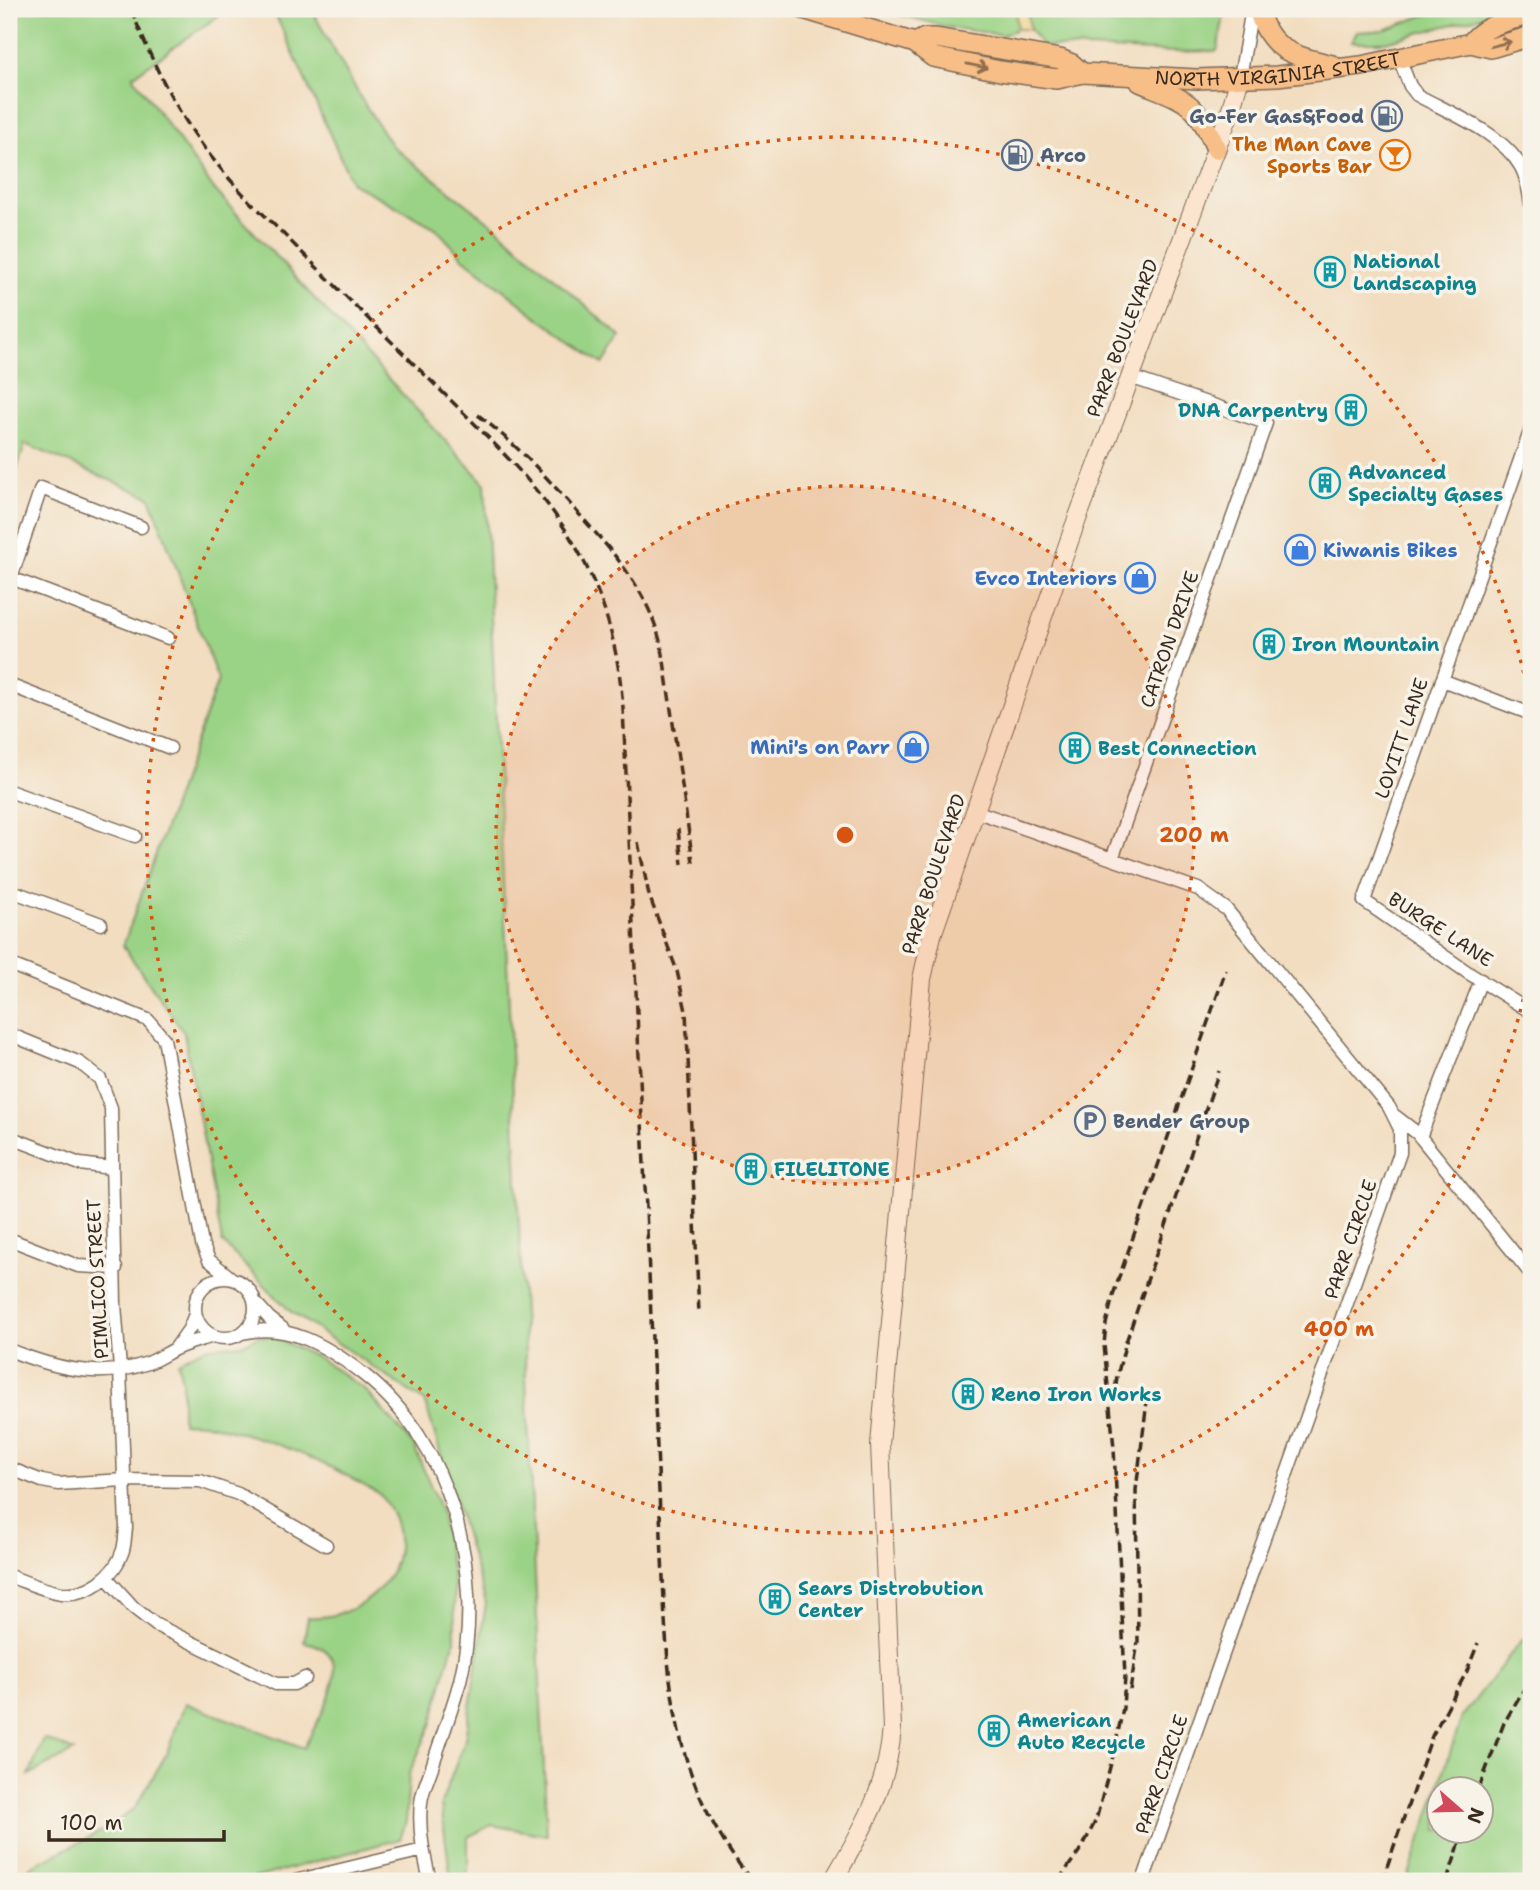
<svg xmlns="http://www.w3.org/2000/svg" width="1540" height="1890" font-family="'Shantell Sans',sans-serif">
<rect width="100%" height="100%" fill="#f7f3e8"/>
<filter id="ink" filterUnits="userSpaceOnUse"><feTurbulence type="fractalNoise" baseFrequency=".0143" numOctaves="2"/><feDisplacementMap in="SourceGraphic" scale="14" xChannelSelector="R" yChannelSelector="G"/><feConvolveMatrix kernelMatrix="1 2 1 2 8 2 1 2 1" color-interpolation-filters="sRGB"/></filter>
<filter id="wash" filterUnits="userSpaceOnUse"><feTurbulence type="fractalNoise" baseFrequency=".00686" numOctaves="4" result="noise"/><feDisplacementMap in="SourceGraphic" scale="28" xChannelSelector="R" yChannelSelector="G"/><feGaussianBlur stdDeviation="1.57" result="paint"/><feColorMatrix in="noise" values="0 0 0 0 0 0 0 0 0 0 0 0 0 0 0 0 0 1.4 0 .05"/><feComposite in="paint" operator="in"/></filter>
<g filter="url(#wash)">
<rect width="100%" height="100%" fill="#f2ddc0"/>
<path fill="#9bd386" stroke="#6b7e52" stroke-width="2" fill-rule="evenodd" d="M9,9H228L133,76L213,188L485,484L547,1835L491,1825L468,1837V1873L451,1881L441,1804L465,1740L486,1603L425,1402L290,1311L222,1242L184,1033L123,946L218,680L150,497L25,444L9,494Z
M273,9H311L362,100L392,146L497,228L621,337L603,364L535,315L463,258L436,228L352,183Z
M879,9H1016L1017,29L1003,35L947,27Z
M1027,9H1234V11H1225L1217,51L1174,52L1043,46L1030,29Z
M1442,9H1509L1385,42H1351L1357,32L1384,30Z
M258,1336L273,1337L319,1358L364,1389L413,1444L440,1508L454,1583L455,1642L451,1651L432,1723L409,1774L406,1822L400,1839L243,1881H16L28,1868L106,1829L135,1808L167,1753L185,1703L304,1748C318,1718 365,1651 304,1642L308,1617C374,1621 427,1555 381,1496C377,1491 368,1488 363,1485C315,1456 257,1435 203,1423C196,1422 189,1422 182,1423V1381L178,1362C188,1356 197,1350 209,1347C226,1344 243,1348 258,1336Z
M1531,1631V1881H1407L1462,1717L1517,1646ZM1480,1788V1830H1438V1788Z
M44,1739L74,1751L29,1775Z"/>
<path fill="#eeda9e" stroke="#94825e" stroke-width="2" d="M1016,9H1027L1030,29H1017Z"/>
</g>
<g filter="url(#ink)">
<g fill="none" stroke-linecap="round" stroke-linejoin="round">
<g stroke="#7b6957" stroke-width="15">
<path id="street" d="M1399,58L1410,86L1417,95C1450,113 1502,133 1521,167C1527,178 1529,191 1531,204
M1240,77L1252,9
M1531,429L1364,901L1470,974L1531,1012
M11,578L168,638
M9,584L41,488L141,527
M1442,680L1531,714
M9,685L170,748
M9,791L135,836
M975,811L1198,889L1226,909L1389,1107L1400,1129V1153L1143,1881
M1112,859L1266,423L1130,377
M9,890L101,924
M9,964L148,1020L164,1039L202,1244L209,1260L231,1278
M9,1034L80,1063L100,1079L111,1108L115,1304L120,1369L126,1528C125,1535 125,1543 123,1550C115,1576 88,1596 61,1593C43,1590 26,1582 9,1576
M1395,1116L1417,1133L1531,1274
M9,1137L80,1164L111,1168
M1420,1137L1481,980
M9,1239L78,1266L116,1268
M195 1308a30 30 0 1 1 60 0a30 30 0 1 1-60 0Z
M254,1301L269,1318L283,1329
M242,1333C288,1322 327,1346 363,1374C451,1442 486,1575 460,1681C452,1710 441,1739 432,1767C428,1779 422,1791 421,1803C418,1830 424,1855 430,1881
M175,1349L189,1329L195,1314
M9,1350C55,1368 98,1380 148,1363C158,1359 167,1353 177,1348C188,1343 201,1340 213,1336
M9,1468L42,1481L58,1484L124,1480L200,1481L238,1494L326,1545
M106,1577L134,1608L156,1625L276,1684H294L305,1678
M295,1881L423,1850"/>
</g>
<g stroke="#7b6957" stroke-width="20">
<path id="secondary" d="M833,1881C863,1828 887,1791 892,1728L880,1444L922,979L932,935L1073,530L1230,112L1240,77"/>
</g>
<g stroke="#7b6957" stroke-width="22">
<g id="primary">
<path id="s1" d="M803,9L915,43L933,57L1000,71L1057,79L1082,73L1197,79L1277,76L1361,66L1471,43L1491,48L1531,36"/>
<path d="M1258,9C1270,52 1293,55 1332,65"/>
<path d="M915,43L925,38H936L1060,59L1072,64L1082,73"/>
<path d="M1471,43C1484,24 1510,21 1531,14"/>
<path d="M1140,82C1186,101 1196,100 1216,149"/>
</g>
</g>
<use href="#street" stroke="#fff" stroke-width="12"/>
<use href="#secondary" stroke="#fce5cf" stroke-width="18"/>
<use href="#primary" stroke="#f7be87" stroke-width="19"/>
<path stroke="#3b2a1e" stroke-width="3.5" stroke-dasharray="10 5" stroke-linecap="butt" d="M131,9C162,87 192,142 251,202C308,258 364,315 421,371C529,478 611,546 623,708L664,1600C669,1709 681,1793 752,1881
M478,415C516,444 547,477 578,513C617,557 651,593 663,654L693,862
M678,829L682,864
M638,842L649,895L677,971L686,1011L699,1314
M1114,1401L1117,1376L1126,1342L1219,1071
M1130,1690L1138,1642L1136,1490L1147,1401
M1479,1788L1504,1723L1531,1677
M1058,1881L1083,1846L1096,1820L1114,1752L1123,1708L1125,1677L1114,1448L1104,1345L1106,1324L1114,1292L1226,970
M1382,1881L1432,1736L1467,1671L1478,1643
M1447,1881L1464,1830"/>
</g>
<defs><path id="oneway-shaft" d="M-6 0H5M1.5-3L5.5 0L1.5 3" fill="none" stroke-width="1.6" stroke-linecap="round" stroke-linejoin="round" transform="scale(1.75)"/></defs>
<g stroke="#906d4d">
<use href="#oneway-shaft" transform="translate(1501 44) rotate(-14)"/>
<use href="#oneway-shaft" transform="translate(977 66) rotate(12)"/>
</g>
</g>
<circle cx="845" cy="835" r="349" fill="#d7540e" fill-opacity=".12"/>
<g fill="none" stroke="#d7540e" stroke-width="3.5" stroke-dasharray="3.5 7">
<circle cx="845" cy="835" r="349"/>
<path d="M1530 968A698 698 0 1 1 1530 702"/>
</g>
<defs>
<g id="fuel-ring" transform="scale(1.575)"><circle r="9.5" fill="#f7f3e8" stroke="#5c6f8a" stroke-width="1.5"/><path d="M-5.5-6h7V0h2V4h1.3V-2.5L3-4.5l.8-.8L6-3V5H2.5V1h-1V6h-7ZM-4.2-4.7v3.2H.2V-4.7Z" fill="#5c6f8a"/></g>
<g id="bar-ring" transform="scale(1.575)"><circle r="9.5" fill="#f7f3e8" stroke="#e8710a" stroke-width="1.5"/><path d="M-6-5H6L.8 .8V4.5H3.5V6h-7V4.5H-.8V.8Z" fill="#e8710a"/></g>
<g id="building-ring" transform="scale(1.575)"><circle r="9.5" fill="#f7f3e8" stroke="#0f9aa8" stroke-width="1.5"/><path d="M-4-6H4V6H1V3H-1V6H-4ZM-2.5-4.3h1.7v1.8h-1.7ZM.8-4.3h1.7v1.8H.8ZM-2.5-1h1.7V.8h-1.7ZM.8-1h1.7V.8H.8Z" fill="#0f9aa8"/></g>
<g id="shop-ring" transform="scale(1.575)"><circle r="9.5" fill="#f7f3e8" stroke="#3f7fe0" stroke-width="1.5"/><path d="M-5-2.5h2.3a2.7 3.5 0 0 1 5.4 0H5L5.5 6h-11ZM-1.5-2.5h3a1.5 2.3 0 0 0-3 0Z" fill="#3f7fe0"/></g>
<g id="parking-ring" transform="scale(1.575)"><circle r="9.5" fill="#f7f3e8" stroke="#5c6f8a" stroke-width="1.5"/><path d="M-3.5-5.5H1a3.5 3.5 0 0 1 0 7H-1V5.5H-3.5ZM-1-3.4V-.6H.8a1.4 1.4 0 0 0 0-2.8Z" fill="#5c6f8a"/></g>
</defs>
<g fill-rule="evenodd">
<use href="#fuel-ring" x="1387" y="116"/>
<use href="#fuel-ring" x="1017" y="155"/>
<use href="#bar-ring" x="1395" y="155"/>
<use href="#building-ring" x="1330" y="272"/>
<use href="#building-ring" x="1351" y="410"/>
<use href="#building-ring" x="1325" y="483"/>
<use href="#shop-ring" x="1300" y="550"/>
<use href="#shop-ring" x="1140" y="578"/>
<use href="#building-ring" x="1269" y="644"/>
<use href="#shop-ring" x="913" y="747"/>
<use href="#building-ring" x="1075" y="748"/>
<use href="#parking-ring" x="1090" y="1121"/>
<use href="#building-ring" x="751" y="1169"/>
<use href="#building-ring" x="968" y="1394"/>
<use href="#building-ring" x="775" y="1599"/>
<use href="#building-ring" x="994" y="1731"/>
</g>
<g text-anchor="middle" stroke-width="7" stroke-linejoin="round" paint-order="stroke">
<g font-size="19" fill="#3b2a1e" stroke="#f7f3e8">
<text dy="7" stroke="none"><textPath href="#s1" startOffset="488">NORTH VIRGINIA STREET</textPath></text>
<text transform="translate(1122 338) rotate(-69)" y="7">PARR BOULEVARD</text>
<text transform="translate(1169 639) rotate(-71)" y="7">CATRON DRIVE</text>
<text transform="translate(1401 738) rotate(-71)" y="7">LOVITT LANE</text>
<text transform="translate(933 874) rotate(-72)" y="7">PARR BOULEVARD</text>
<text transform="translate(1441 929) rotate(33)" y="7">BURGE LANE</text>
<text transform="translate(1350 1239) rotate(-71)" y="7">PARR CIRCLE</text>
<text transform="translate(97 1279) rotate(-93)" y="7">PIMLICO STREET</text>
<text transform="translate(1161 1774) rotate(-71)" y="7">PARR CIRCLE</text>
</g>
<g font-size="19" font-weight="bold" fill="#4e5e75" stroke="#f7f3e8" text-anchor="start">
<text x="1364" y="123" text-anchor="end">Go-Fer Gas&amp;Food</text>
<text x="1040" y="162">Arco</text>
<text x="1113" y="1128">Bender Group</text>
</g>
<g font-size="19" font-weight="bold" fill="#c56008" stroke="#f7f3e8" text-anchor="end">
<text x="1372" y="151">The Man Cave<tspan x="1372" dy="22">Sports Bar</tspan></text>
</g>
<g font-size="19" font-weight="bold" fill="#0d838f" stroke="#f7f3e8" text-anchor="start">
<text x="1353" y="268">National<tspan x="1353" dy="22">Landscaping</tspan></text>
<text x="1328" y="417" text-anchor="end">DNA Carpentry</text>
<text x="1348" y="479">Advanced<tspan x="1348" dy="22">Specialty Gases</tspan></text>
<text x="1292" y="651">Iron Mountain</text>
<text x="1098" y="755">Best Connection</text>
<text x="774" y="1176">FILELITONE</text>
<text x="991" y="1401">Reno Iron Works</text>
<text x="798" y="1595">Sears Distrobution<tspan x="798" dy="22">Center</tspan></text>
<text x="1017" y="1727">American<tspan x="1017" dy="22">Auto Recycle</tspan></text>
</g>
<g font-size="19" font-weight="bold" fill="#366cbe" stroke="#f7f3e8" text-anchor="end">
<text x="1323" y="557" text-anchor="start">Kiwanis Bikes</text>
<text x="1117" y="585">Evco Interiors</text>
<text x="890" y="754">Mini's on Parr</text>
</g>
</g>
<circle cx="845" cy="835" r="10" fill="#d7540e" stroke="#f7f3e8" stroke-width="3.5"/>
<g font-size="21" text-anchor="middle" font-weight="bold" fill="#d7540e" stroke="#f7f3e8" stroke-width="7" stroke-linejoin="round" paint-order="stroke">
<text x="1194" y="842">200 m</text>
<text x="1339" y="1336">400 m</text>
</g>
<rect width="1540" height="1890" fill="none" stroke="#f7f3e8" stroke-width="35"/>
<g transform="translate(1460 1810) rotate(110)"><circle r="33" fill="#f7f3e8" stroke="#aca397" stroke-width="2"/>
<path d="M0-5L12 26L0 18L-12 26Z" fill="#d1495b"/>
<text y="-10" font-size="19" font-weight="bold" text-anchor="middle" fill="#3b2a1e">N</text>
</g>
<path d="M49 1830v10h175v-10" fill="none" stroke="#3b2a1e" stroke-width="3.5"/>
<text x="60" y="1830" font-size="21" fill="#3b2a1e" stroke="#f7f3e8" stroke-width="5" paint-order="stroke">100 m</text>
</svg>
